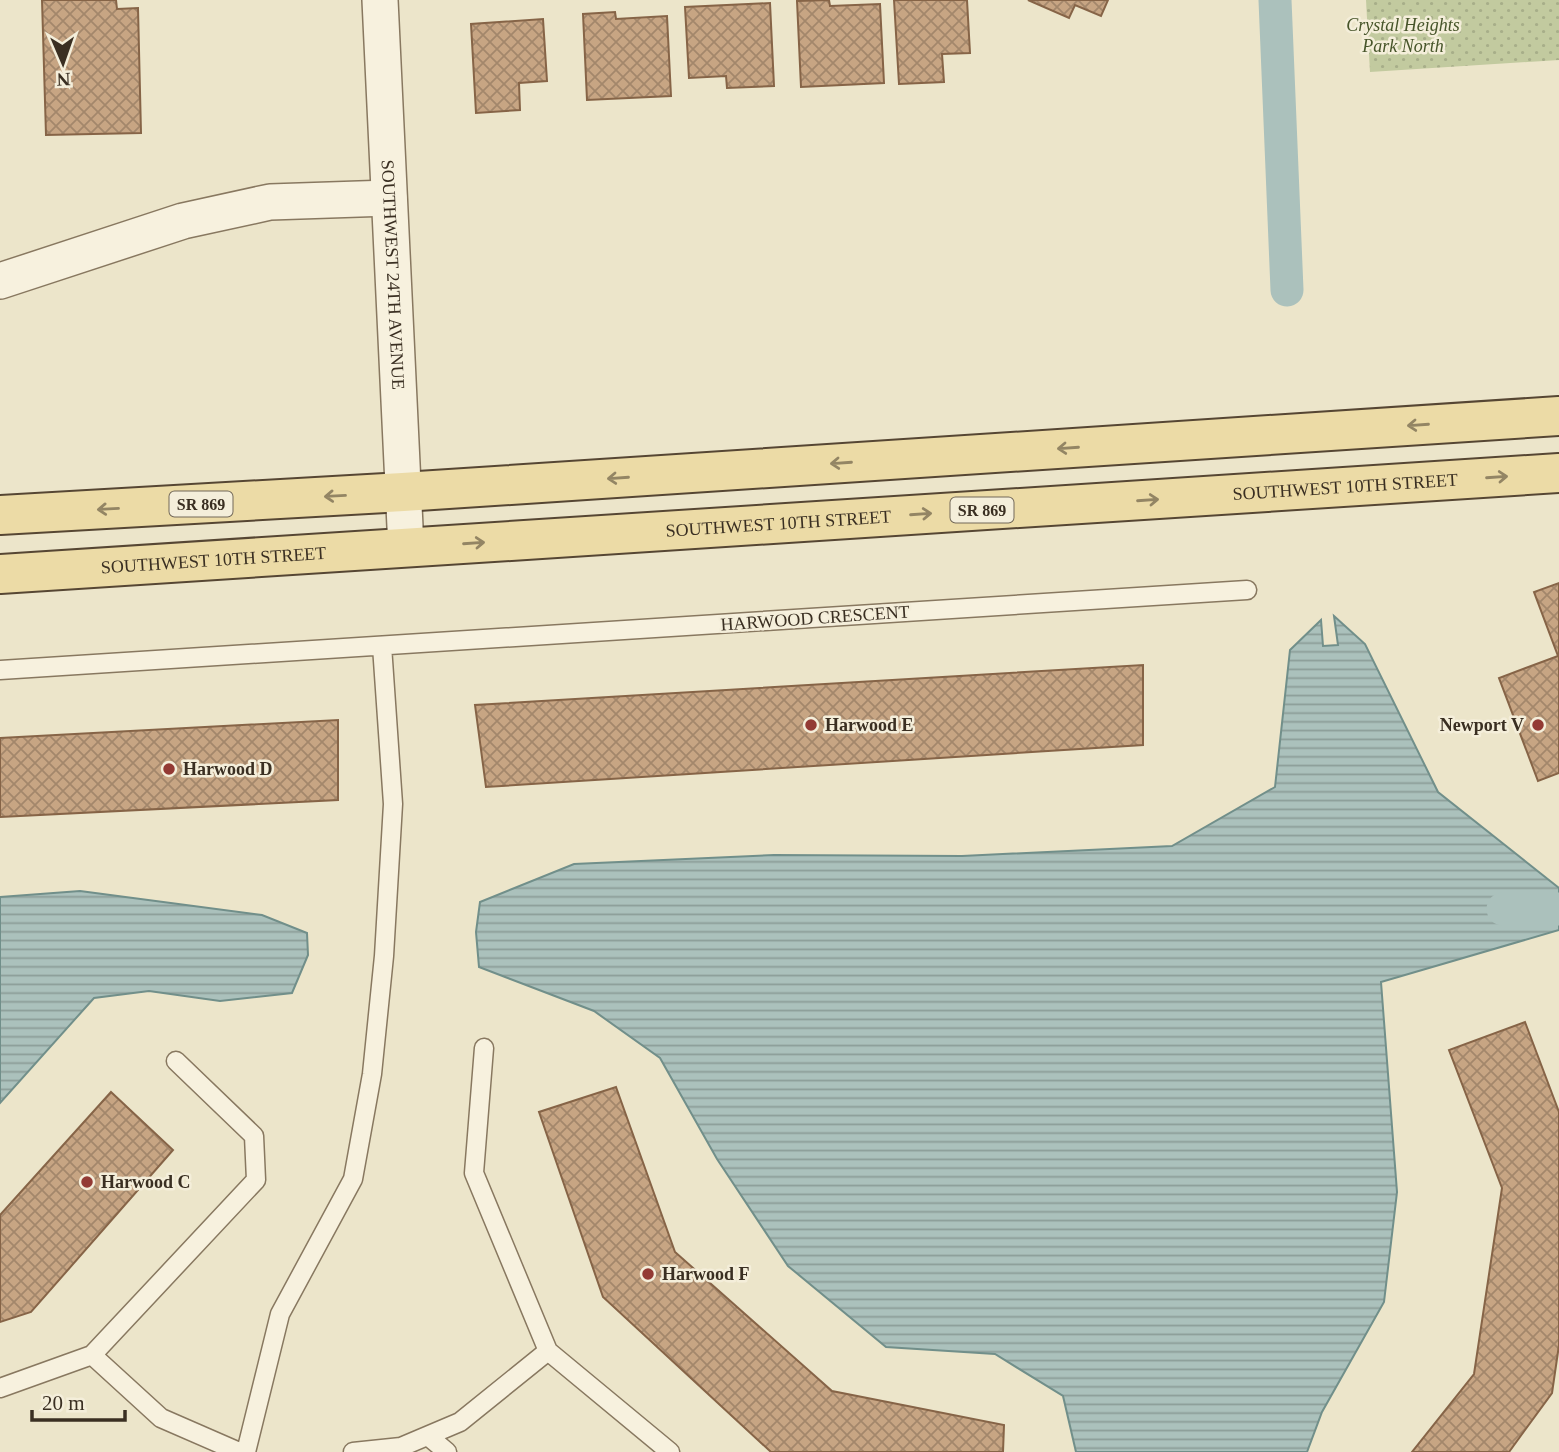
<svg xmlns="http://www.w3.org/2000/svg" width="1559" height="1452" font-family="Georgia,serif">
<defs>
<pattern id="park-dots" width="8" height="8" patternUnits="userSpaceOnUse" patternTransform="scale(1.75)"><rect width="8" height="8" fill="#c2ca9f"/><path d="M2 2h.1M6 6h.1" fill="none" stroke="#a7ae89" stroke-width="1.8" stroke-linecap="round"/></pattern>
<pattern id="water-rules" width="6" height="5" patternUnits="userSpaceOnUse" patternTransform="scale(1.75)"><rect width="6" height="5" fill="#abc1bc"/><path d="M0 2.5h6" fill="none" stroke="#8c9d98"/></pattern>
<pattern id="building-cross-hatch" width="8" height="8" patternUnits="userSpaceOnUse" patternTransform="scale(1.75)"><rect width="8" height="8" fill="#c7a583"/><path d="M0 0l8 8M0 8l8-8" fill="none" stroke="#a3876b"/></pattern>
</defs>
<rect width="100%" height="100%" fill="#ece5ca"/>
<path fill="url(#park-dots)" d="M1366,0H1559V60L1370,72Z"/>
<path fill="url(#water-rules)" stroke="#718f8a" stroke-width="2" d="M1334,616L1365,644L1438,792L1559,888V896L1504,900L1503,909L1559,923V930L1381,982L1397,1192L1384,1302L1322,1412L1307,1452H1076L1063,1396L995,1354L886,1347L788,1266L717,1159L660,1058L594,1011L479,967L476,932L480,902L574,864L774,855L962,856L1172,846L1275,787L1290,650L1321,620L1323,646L1338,645Z
M80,891L262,915L307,933L308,955L292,993L220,1001L149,991L94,998L0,1103V897Z"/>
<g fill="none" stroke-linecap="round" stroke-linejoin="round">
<path stroke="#abc1bc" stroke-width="33" d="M1275,0L1287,290
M1503,909H1559"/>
</g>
<path fill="url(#building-cross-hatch)" stroke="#866447" stroke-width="2" d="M42,0H116L117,9L138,8L141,133L46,135Z
M829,0L830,6L880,4L884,83L801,87L797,1Z
M894,0H967L970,53L942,54L944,82L899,84Z
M1028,0H1108L1101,16L1075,5L1069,18Z
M770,3L774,86L727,88L726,76L689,78L685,7Z
M615,12L616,19L667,16L671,96L587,100L583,14Z
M543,19L547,81L519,83L520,110L476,113L471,24Z
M1559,583V773L1538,781L1499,678L1558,656L1534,592Z
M1143,665V745L486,787L475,705Z
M338,720V800L0,817V738Z
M1525,1022L1559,1112V1345L1552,1393L1509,1452H1412L1474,1374L1502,1188L1449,1050Z
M616,1087L675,1252L832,1391L1004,1425L1003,1452H771L603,1297L539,1112Z
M111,1092L173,1150L31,1312L0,1322V1215Z"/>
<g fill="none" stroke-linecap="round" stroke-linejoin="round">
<g stroke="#887860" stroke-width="21">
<path id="lane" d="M0,670L1247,590
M484,1048L474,1173L548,1351L670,1452
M92,1355L256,1180L254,1136L176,1061
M0,1388L92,1355L161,1418L239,1452
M428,1436L447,1452
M246,1452L280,1314L353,1179L372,1074L384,956L393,804L382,646
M353,1452L401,1447L460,1422L548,1351"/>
</g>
<g stroke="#887860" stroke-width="38">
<g id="street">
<path id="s1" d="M380,0L406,548"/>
<path d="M0,281L183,221L270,202L389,198"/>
</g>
</g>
<g stroke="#564633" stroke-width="42">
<g id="primary">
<path d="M0,515L403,492L1559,416"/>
<path id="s2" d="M0,574L1559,473"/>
</g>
</g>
<use href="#lane" stroke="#f7f1de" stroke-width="18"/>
<use href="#street" stroke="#f7f1de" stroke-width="35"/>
<use href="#primary" stroke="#ecdba6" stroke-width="38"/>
</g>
<defs><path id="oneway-shaft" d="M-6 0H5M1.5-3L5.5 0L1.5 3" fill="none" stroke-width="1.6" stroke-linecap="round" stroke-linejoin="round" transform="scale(1.75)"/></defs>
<g stroke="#938564">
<use href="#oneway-shaft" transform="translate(1418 425) rotate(176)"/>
<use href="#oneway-shaft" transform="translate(1068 448) rotate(176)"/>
<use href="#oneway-shaft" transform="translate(841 463) rotate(176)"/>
<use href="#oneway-shaft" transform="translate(1497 477) rotate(-4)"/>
<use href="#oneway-shaft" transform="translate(618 478) rotate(176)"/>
<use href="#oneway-shaft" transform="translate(335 496) rotate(177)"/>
<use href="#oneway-shaft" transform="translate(1148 500) rotate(-4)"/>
<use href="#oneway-shaft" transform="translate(108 509) rotate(177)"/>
<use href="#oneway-shaft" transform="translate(921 514) rotate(-4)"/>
<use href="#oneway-shaft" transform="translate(474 543) rotate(-4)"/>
</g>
<g fill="#933a34" stroke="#f4eeda" stroke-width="2.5">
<circle cx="811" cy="725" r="7"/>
<circle cx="1538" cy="725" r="7"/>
<circle cx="169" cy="769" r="7"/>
<circle cx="87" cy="1182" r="7"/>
<circle cx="648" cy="1274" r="7"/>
</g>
<g text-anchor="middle" stroke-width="5" stroke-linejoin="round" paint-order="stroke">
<g fill="#f4eeda" stroke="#726859" stroke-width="2">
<rect x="169.5" y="491.5" width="63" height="25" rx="5"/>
<rect x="950.5" y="497.5" width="63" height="25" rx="5"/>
</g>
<g font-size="16" font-weight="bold" fill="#3a2f22">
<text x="201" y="510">SR 869</text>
<text x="982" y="516">SR 869</text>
</g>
<g font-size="18" font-style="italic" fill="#47552a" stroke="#f4eeda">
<text x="1403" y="31">Crystal Heights<tspan x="1403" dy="21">Park North</tspan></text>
</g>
<g font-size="18" fill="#3a2f22" stroke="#f4eeda">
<text dy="6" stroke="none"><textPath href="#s1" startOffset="275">SOUTHWEST 24TH AVENUE</textPath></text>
<text dy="6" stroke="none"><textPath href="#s2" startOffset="1348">SOUTHWEST 10TH STREET</textPath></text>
<text dy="6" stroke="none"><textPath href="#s2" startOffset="780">SOUTHWEST 10TH STREET</textPath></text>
<text dy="6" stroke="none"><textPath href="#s2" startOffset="214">SOUTHWEST 10TH STREET</textPath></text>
<text transform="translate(815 618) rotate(-4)" y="6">HARWOOD CRESCENT</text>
</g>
<g font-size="18" font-weight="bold" fill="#3a2f22" stroke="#f4eeda" text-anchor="start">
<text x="825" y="731">Harwood E</text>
<text x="1524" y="731" text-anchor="end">Newport V</text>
<text x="183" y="775">Harwood D</text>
<text x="101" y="1188">Harwood C</text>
<text x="662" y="1280">Harwood F</text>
</g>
</g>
<g transform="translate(63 63) rotate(178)" stroke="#f4eeda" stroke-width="5" paint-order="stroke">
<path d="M0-5L12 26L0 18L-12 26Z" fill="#3a2f22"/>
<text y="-10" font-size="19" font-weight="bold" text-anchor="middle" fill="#3a2f22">N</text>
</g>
<path d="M32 1410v10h93v-10" fill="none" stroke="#3a2f22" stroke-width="3.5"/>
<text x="42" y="1410" font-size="21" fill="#3a2f22" stroke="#f4eeda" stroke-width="5" paint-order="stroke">20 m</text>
</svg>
